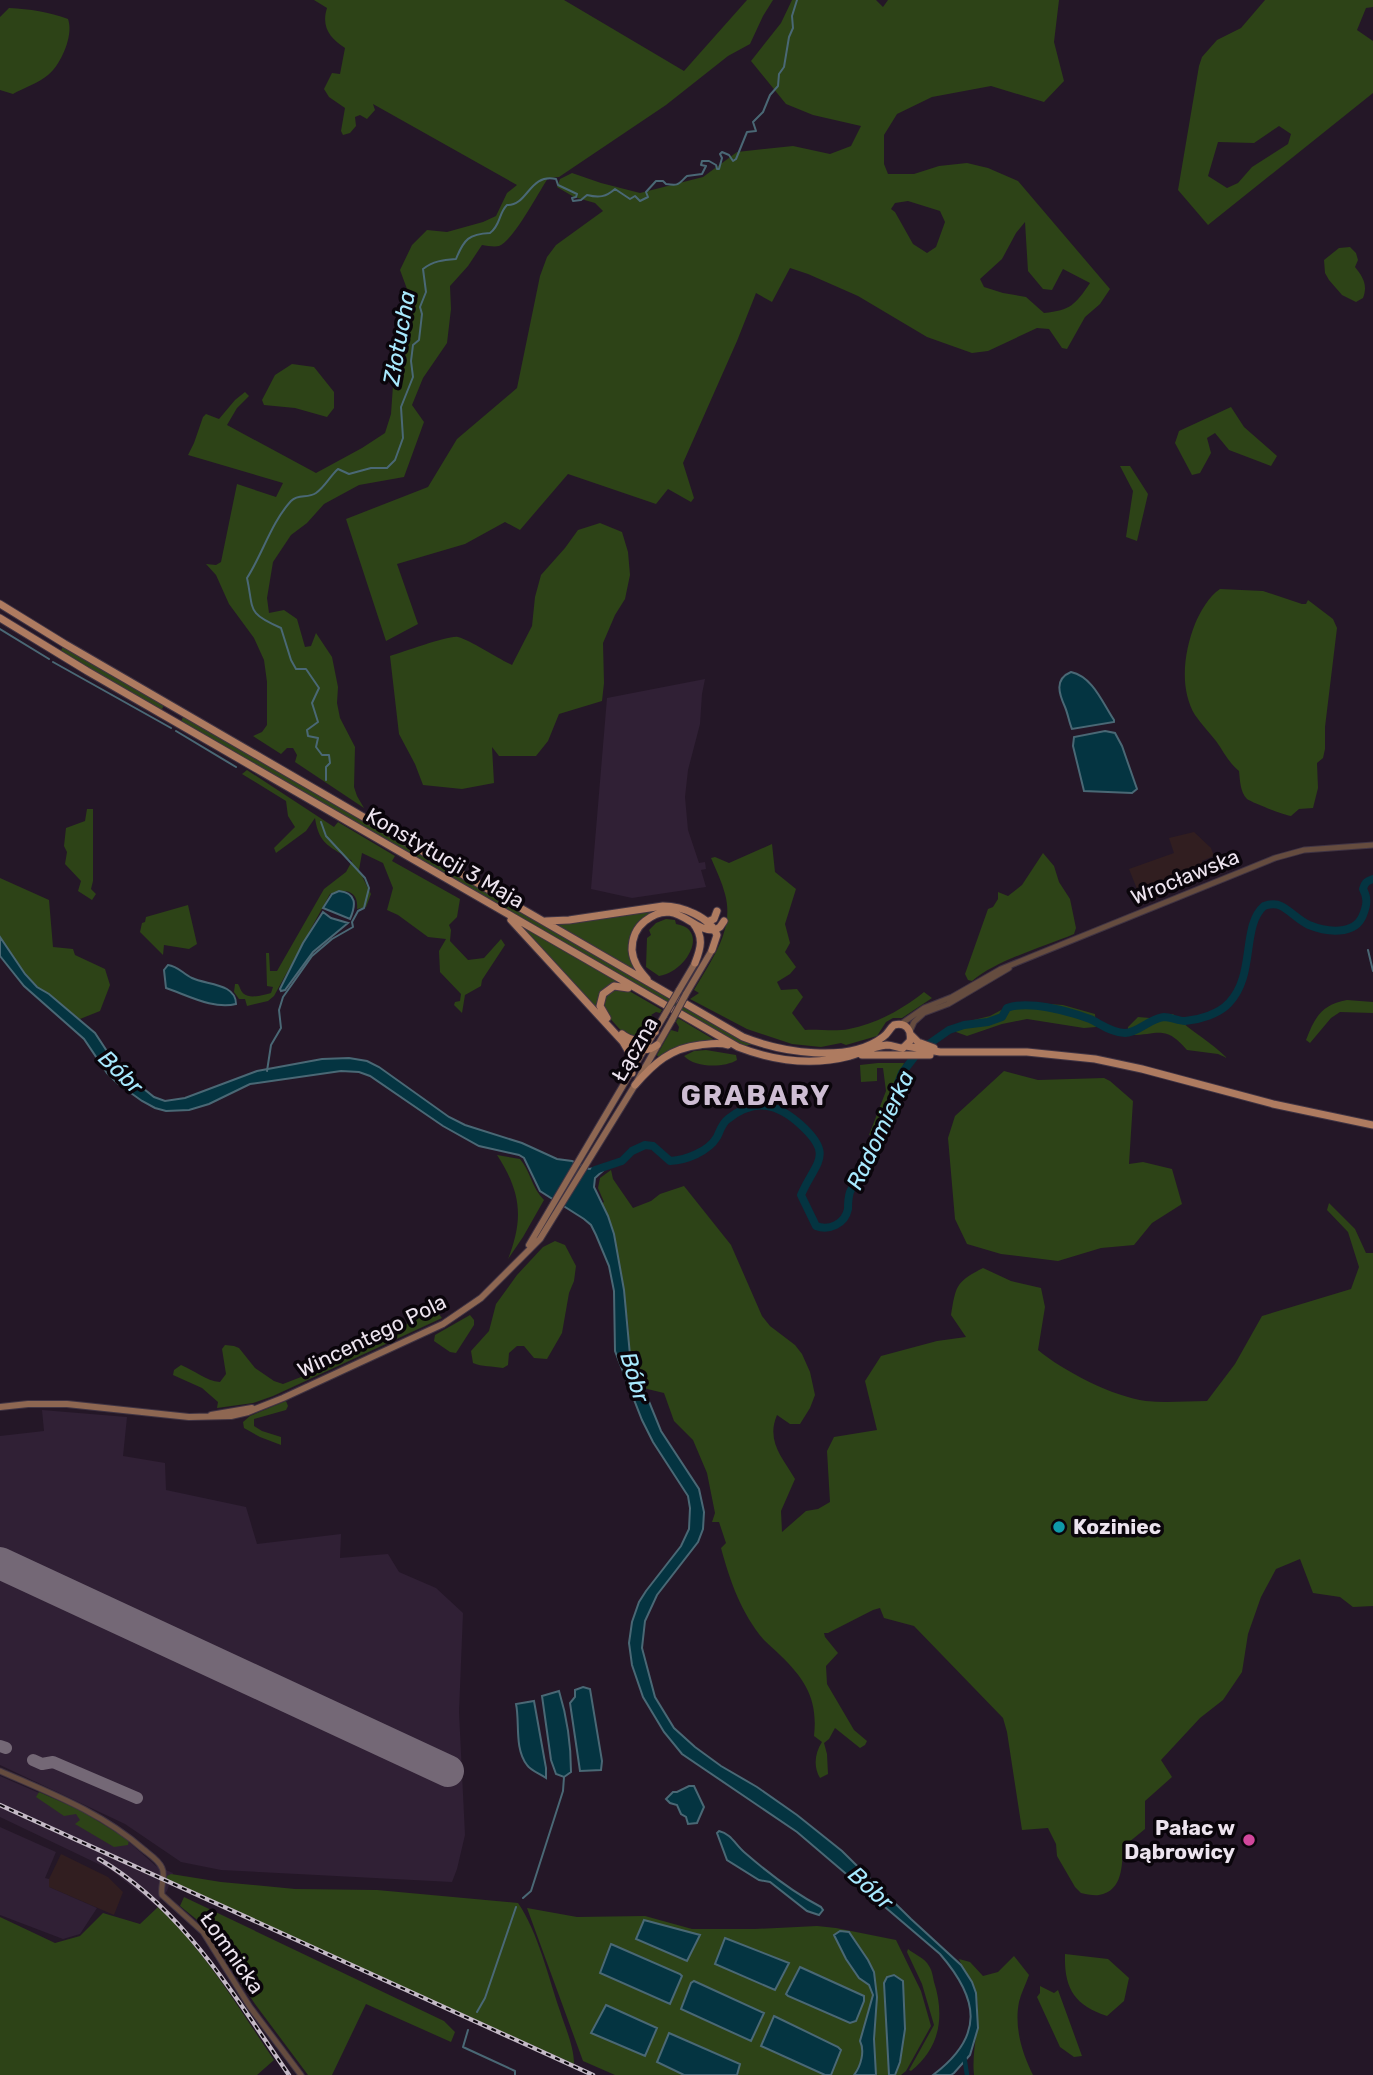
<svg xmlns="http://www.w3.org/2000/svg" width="1373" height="2075" font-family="Rubik,sans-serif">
<rect width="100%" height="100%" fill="#241727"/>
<path fill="#311e20" d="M1194,832L1211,848L1214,856L1202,861L1207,877L1143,904L1129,869L1174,853L1169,838Z
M61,1854L108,1877L123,1892L114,1915L49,1887V1879Z"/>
<path fill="#302035" d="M705,679L702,694L700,724L688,770L685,797L688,830L699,863L705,862L706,869L701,870L706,887L632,898L591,889L607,698Z
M42,1410L127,1417L123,1456L165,1463L166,1490L246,1507L257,1544L341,1534L340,1558L388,1554L399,1572L436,1588L463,1613L459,1712L465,1835L457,1869L452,1882L221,1870L181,1862L125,1824L0,1765V1436L44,1431Z
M0,1776L76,1809L130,1843L156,1866L173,1873L167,1891L155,1905L111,1870L0,1817Z
M0,1827L56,1852L45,1878L49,1879V1887L97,1908L80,1934L63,1939L0,1915Z"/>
<path fill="#2d4317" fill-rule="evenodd" d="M314,0H564L684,71L747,0H773L763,16L750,44L728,56L666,105L559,177L548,178C539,192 513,241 499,246C495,247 487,246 482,245L468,266L450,286L451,309L447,343L423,378L412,405L424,422L404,477L359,485L324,504L307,523L291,535L273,562L267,598L269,613L284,610L297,619L305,647L311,646L316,633L332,657L338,687L337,703L340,718L355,747L354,787L357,796L364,808L295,762L297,755L293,748H287L281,754L253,736L262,732L267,725V682L264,660L254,638L229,604L216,575L206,564L216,565L221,562L237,484L276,497L283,483L188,455L194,443L203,417L206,414L219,419L235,400L245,392L249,396L237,408L227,425L316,473L362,448L385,433L391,414L395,357L409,331L414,308L400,270L412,245L427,230L447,232L483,222L496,216L507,193L517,185L373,104L375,110L367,119L360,115L355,117L356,126L350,133L343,135L341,131L345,108L329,97L324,89L332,73L340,74L345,48C330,38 321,27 327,8Z
M792,0H876L883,7L888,0H1059L1054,42L1064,81L1044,102L991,86L932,97L897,114L884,135V164L888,174H914L939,166L967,163L988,168L1018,181L1110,289L1100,304L1085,317L1067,349L1062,348L1049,329L1037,328L988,351L972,353L927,337L858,296L808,274L790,268L772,302L756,293L737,341L683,463L694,498L691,502L668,489L656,504L568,474L520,530L505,522L465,544L397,564L418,624L386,641L346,519L428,487L457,439L517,388L540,276L547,257L556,245L603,211L595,203L574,197L557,187L560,179L572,173L601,183L640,193L703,177L737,152L793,146L830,154L851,146L861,126L813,115L786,104L751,61L781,23ZM908,201L940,211L945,222L936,247L927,253L913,244L895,212L891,209L895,203ZM1025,222L1028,271L1043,289L1052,290L1063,269L1090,283C1075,305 1071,310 1044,313L1026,297L1003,293L984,287L980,279L1002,259L1016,233Z
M1265,0H1373V7L1366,8L1357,30L1373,41V93L1208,225L1178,190L1199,66L1202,57L1217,40L1241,28ZM1279,126L1291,134L1288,144L1252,167L1238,183L1227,188L1208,176L1218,142L1254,143Z
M9,8C30,9 49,12 68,19C74,35 61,65 48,75C39,83 23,88 13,94L0,90V17Z
M1350,247L1356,253L1358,260L1355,267C1363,277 1368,285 1363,298L1356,302L1342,295L1329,280L1325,273L1324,260L1339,248Z
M292,364L314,367L334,392V408L327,417L295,408L264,405L262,400L275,375Z
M1231,407L1244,427L1277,456L1271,466L1229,450L1215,433L1207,438L1211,453L1200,473L1192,475L1175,443L1179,431Z
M1120,466H1130L1148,494L1137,541L1126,537L1133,491Z
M600,523L622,532L628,552L630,575L625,599L615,615L603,643L604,683L602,701L559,714L548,741L536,756H499L492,747L494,783L462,789L423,785L415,764L399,734L390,656C404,652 449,635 458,637C472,641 497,658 512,665L532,626L535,597L541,575L565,548L578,530Z
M1220,589L1263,591L1302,604H1306L1308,600L1333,619L1337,628L1325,727V749L1323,758L1317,763L1318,788L1313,808L1299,809L1291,816C1284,815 1253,803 1247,799C1240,792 1240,780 1239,771C1228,762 1224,752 1216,741C1209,732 1201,724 1195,715C1179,688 1184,652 1195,624C1200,612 1209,596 1220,589Z
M63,647L164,705L161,711L60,652Z
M183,717H185L754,1044L744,1046L739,1044L181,722Z
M247,770L334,827L338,822L395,856L392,861L460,899L457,917L449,925L451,930L450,941L468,960L484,958L501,939L505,945L482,980L481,986L465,995L462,1013L454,1005L455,1002L460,1001L461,994L440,972L439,951L446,939L428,937L398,915L387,910L393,888L383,863L362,853L359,870L371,894L366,907L357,909C359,890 344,888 330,894L274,996L268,1001L247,1006L245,999H239L234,992L235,984H238C240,987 241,992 244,994C250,999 264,995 271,993L273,987L267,986L266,953H269L270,971H277L324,889L346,872L352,861C331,846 319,846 315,818L306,831L276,853L274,848L295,827L288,816L286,801L242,774Z
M87,809H93V881L91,889L96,894L92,900L78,891L81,881L65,864L67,852L64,846L66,828L85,821Z
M772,844L775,872L796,889L785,924L790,943L785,952L796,967L790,974L777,982L781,990L797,989L803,997L792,1013L805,1030C819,1029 835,1032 849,1029C876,1024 903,1009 924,992L932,998L902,1018H893L886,1022L877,1036L846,1045L841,1043L821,1047L792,1044L747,1029L690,999L699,993L694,990C711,960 735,930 725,894C722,882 716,870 711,858L715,857L729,863Z
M1043,853L1054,866L1059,882L1070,899L1076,928L1074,934C1043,947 997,960 972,981L968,980L965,974L988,909L993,907L998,899V892L1008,896L1022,885Z
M0,878L49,900L53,947L73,949L75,955L105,969L110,985L100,1011L80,1019L37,987L25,974L0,937Z
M188,905L197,944L189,949L164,945L163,955L140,932L142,923L145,922L146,917Z
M663,908L681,911L705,924L704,925L661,911L632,936L636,970L634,971L557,926V924Z
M666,919L675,920L676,924C710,929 687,972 659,976L646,967L647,938L651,935L649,930L656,923Z
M522,926L619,982C605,988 594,996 600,1013C612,1025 621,1041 639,1043L636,1047L624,1041Z
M624,988L662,1010L660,1013L656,1012L651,1015L657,1020L649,1032L638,1039L625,1035L606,1014L603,1000L611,990Z
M1347,1000L1373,1002V1013L1340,1012L1331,1018L1310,1043L1306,1040C1315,1017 1321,1005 1347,1000Z
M1036,1003L1063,1005L1095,1014L1096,1027L1084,1028L1027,1019L1002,1024L967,1036L956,1032L957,1024L990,1016L1003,1009Z
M1173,1014C1190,1031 1210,1041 1227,1058L1218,1054L1187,1050C1164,1023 1158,1036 1128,1035V1027L1138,1017L1150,1018Z
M678,1018L713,1039L714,1041L659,1058L657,1055L671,1030L678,1032L679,1027L676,1022Z
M706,1050L736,1055L737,1060C724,1068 695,1068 684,1056L694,1051Z
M878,1063H904L875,1135H869L886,1091L883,1068H877V1081L861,1082L860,1065Z
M1004,1071L1038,1080L1104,1078L1110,1081L1133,1101L1129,1164L1143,1162L1172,1169L1182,1204L1152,1223L1134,1245L1101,1248L1058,1261L1001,1254L967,1244L955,1219L948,1138L955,1116Z
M497,1155L520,1159C531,1172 531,1187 544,1200L523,1237L508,1259C524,1218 521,1192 497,1155Z
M611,1170L613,1179L633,1208L651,1201L660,1194L684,1186L731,1245L762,1316L770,1326L795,1345L802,1354L810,1372L815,1395L810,1408L800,1424H790L777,1415C766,1441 782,1457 795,1479L781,1511L782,1532L806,1511L818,1509L830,1502L827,1451L834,1437L877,1430L865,1381L881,1356L937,1341L966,1337L951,1315C956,1285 956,1282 983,1268L1011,1281L1041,1288L1045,1307L1038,1350C1063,1371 1114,1397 1146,1401C1166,1403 1187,1401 1207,1401L1235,1364L1262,1316L1351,1289L1359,1267L1348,1232L1327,1210L1329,1203L1355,1229L1366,1253H1373V1606L1353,1607L1340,1597L1313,1593L1300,1559L1276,1569L1261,1597L1248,1634L1242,1672L1223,1700L1200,1718L1161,1760L1172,1777L1145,1801V1829L1123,1847C1122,1865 1123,1891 1099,1895C1094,1896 1086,1894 1081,1893L1075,1887L1057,1856L1056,1844L1048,1828L1022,1830L1007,1732L1003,1718L914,1626L884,1618L880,1608L873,1610L828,1633H824L825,1637L838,1653L826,1666L827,1684L854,1730L867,1741L865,1745L860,1748L835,1728L829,1739L824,1743L827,1754L828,1774L820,1778C813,1766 815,1753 822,1742L814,1736C818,1700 806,1680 780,1655C775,1650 769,1645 764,1640C741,1613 730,1581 721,1548L726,1543L719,1522H712L715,1513L707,1473L693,1440L674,1421L664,1393L643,1388L630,1355L628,1321L608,1216L601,1204L604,1202L598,1188L600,1178Z
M555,1241L565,1245L576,1266L574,1281L569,1293L562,1333L547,1359L534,1358L524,1346H517L509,1353L508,1365L503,1368C492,1366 482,1367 473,1363L471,1351L489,1331L496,1304L517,1275L543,1247Z
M419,1310L438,1313L442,1318L273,1396L253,1403L217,1408L218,1402L202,1388L173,1375L174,1370L181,1365C194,1370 206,1381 220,1382L226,1374L222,1349L225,1345L234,1346L239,1348L255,1368L274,1381L283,1384L301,1377L315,1364L331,1361L365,1349L412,1321Z
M470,1315L474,1320V1325L456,1353L450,1352L434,1341L435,1335Z
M286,1401L288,1406L286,1410L254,1419V1426L262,1431L281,1437V1445L260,1437L244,1428L243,1422L250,1416Z
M39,1792L80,1810L129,1840L128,1845L114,1847L75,1824L80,1820L76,1814L64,1816L36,1797Z
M171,1874L221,1882L295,1889L377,1890L518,1903C538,1932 548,1976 560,2011C565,2027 574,2046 574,2064L166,1880L167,1876Z
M184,1897L444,2021L455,2032L451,2042L366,2004L332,2075H308L255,2004L201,1923L180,1906Z
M158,1907C205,1951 238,2007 274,2060L257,2075H0V1917L55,1943L80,1936L103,1913L140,1924Z
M527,1908L577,1917L645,1916L692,1929H755L817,1926L836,1928L896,1940L921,1991L931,2026L906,2071L901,2075H615L583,2061Z
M908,1949C914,1954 926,1959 929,1966C932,1970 933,1977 934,1982C945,2016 940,2048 911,2071L909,2070L934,2025L922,1984L907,1952Z
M1065,1954L1108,1959L1129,1978L1124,2001L1107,2016C1074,2005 1064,1988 1065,1954Z
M1014,1956L1029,1975C1026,1984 1021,1993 1019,2002C1014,2027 1022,2053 1033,2075H974C971,2048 982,2021 976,1993C974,1980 963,1971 959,1959L970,1962L983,1976L998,1972Z
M1040,1986L1054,1993L1058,1990L1082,2056L1074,2057L1060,2047L1037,1997L1040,1993Z"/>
<path fill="#043441" stroke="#4a6875" stroke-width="2" d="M1071,672C1093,677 1102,702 1114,720V722L1072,729C1069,722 1068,714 1065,707C1059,694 1054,679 1071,672Z
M1105,731L1115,733L1122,746L1137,789L1132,793L1084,791L1073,746L1074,737Z
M339,891C357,893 356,905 350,919L323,908L332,894Z
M323,912L331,918L348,923L313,952L285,990L281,991L280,989L303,943Z
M0,937L25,974L37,987L49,994L95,1033L118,1068L154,1097L165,1101L185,1098L257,1071L322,1059L349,1058L367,1061L379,1067L449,1117L465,1125L522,1143L557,1159L572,1161L589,1169L605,1166L606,1168L595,1178L594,1187L608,1216L614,1234L624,1290L630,1355L661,1431L699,1489L704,1512L703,1529L698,1542L657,1595L645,1621L642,1648L655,1697L674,1728L695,1747L721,1766L757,1787L797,1815L842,1851L911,1919L961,1965L972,1982L976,1993L978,2028L970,2055L954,2073L951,2075H933C985,2036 979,1999 940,1954L797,1832L682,1754L664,1732L643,1697L632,1665L629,1643L632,1622L639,1602L646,1591L681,1546L689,1529L690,1508L688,1496L653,1442L642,1420L615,1351L614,1291L609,1266L596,1235L591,1225L584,1219L540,1191L524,1158L519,1155L479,1146L443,1126L370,1076L359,1072L341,1071L250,1084L209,1104L189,1110L166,1111L155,1108L142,1101L117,1083L107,1073L84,1039L24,986L0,956Z
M168,965C178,966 183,974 192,978C206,985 236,983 236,1004C214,1010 187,995 166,988L164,970Z
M583,1687L590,1689L602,1761L601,1770L580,1771L570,1703L575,1697V1690Z
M559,1691C567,1717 571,1745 571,1772L564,1777L556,1774L551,1760L542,1696Z
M534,1701L546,1768V1778C540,1774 530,1770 527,1765C514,1748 520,1722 516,1704Z
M689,1786H694L704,1807L697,1823L688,1824L686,1817L681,1814L677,1805L670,1803L666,1799L673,1792H677Z
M719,1831C731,1834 735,1844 744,1852C767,1872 794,1893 821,1907L823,1910L819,1915L807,1911L770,1882L759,1880L727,1860L717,1833Z
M644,1920L700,1935L687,1961L636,1939Z
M840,1931L849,1932L868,1960L874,1972L877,1997L874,2039L876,2075H854C861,2066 865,2051 860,2041L873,1995L869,1985L859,1978L846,1959L834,1935Z
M725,1938L789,1963L775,1990L715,1964Z
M611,1944L680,1974L682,1976L670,2004L600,1973Z
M800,1967L864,1996V2001L856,2021L850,2023L788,1996L786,1994Z
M894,1975L903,1981L905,2029L900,2062L895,2075H889L884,1983L887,1977Z
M694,1981L764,2013L751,2041L681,2009L691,1983Z
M606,2005L657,2028L645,2056L591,2033Z
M774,2016L838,2047L841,2050L831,2075H825L761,2046Z
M669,2033L740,2064L737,2075H684L657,2062Z"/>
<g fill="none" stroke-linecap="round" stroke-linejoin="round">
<path stroke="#4a6875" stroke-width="2" d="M0,629L49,659
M53,662L171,728
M176,731L236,767
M326,780V767L330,763L329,755H322L316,747L318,738L308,736L307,730L318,722L312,703L319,688L306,669H296L291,660L281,628C246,613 254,610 247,578C263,553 271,523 291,501C299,493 307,499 316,493C325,487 330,476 338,469L349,474L371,468H387L395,460L403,438L401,407L413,377L411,361L413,345L419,340L422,314L420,307L426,292L423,269C433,261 443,260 456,259C464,239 469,234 490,233C501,225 498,214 507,205C528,206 529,173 556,179L558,185L577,194L576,197L572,198L573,201L581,200L587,195C599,198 606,197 615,189L630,199L635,196L640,201L648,197L646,192L656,181H663L666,184C680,186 678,184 687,176L702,174L706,166L701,165L702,161H709L716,165L717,169H719L722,158L720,154L722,152L729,155L733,161L736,159L747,132L756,131L753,122L763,112L770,95L778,86L779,74L784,67L789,37L793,28L792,16L797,0
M1368,950L1373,971
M267,1071L271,1045L281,1028L279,1010L283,997L312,956L332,939L353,927L352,922L358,911L364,908L369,888L365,878L326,836L321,822
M523,1898L531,1891L563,1791L564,1777
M477,2012L485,1998L516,1907
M468,2030L463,2047L515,2071V2075"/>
<path stroke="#043441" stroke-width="4.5" d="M964,2055L967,2075"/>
<path stroke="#043441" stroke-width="8" d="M595,1170L622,1161L632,1151L645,1145L653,1146L670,1161C686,1160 708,1152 717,1137C720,1131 722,1123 728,1119C755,1098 777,1103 801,1125C835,1156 815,1162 801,1195L816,1226C829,1231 845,1224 848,1209C848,1203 848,1198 850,1192C852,1186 857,1183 861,1179L902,1073L919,1051L949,1030L964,1025L988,1022L1002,1017L1007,1008C1029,1000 1068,1011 1090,1019C1101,1024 1112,1033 1125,1033C1138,1033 1150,1018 1164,1017C1171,1017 1178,1021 1185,1021C1199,1020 1219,1014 1229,1003C1256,975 1241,926 1264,906C1270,904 1275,903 1281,906C1291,911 1298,920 1309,925C1326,932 1355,936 1363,915C1367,905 1368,898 1363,889C1365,882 1367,881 1373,879"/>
<path stroke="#746876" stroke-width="12" d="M0,1746L6,1748
M33,1760L42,1764L53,1762L137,1798"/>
<path stroke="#746876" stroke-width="32" d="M0,1563L448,1771"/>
<g stroke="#403443" stroke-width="7">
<path id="tertiary" d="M901,1024L924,1008L952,997L1001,969L1275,858L1304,850L1373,845
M910,1031L914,1022L924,1013L948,1004L1009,968
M0,1771C50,1793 101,1812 143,1849C149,1854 159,1860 162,1868C166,1876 160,1886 162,1895L203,1932L250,2007L301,2075"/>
</g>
<g stroke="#403443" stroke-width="8">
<path id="secondary" d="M679,990L695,963
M686,994L712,950
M529,1245L664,1016
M0,1407L28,1404H67L189,1417L231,1416L248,1412L283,1398L443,1324L481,1298L540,1239L635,1085L672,1020
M211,1415L252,1408"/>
</g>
<g stroke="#403443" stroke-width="9">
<path id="primary" d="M0,604L65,644L743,1037C781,1052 848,1064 883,1037C888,1034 889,1029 894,1025C905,1022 912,1029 910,1041L903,1048C897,1048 893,1045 887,1045C874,1046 862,1052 850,1056C812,1066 774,1061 738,1047L87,671L0,618
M511,920L623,1042L630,1054L632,1073
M546,921L569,920L663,906C682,906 710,917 717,935L712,950
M707,922L714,919L717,911
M693,923C704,937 701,948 695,963
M715,930L720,927L724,921
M647,979C639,970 633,962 632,950C632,939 636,928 645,921C676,896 691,932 715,930
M607,1018L600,1006L603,994L614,986L628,988
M622,1034C634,1044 644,1040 655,1032
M911,1035L918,1042L934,1048
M627,1044C636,1051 648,1052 657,1045
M906,1046L940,1052H1027L1095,1059L1142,1069L1273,1104L1373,1125
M862,1055H930
M635,1085C654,1063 671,1048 700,1045C710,1044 719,1042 728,1045"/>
</g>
<use href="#tertiary" stroke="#654c3f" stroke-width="5"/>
<use href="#secondary" stroke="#8e6752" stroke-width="6"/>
<use href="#primary" stroke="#ae7b60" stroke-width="7"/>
<g stroke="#c3b9c5" stroke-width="4.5">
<path id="rail" d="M0,1805L593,2075
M99,1859C184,1909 234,1996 289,2075"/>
</g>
<use href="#rail" stroke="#0a050b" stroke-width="2" stroke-dasharray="5" stroke-linecap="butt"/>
<g stroke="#403443" stroke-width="8" stroke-linecap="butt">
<path id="secondary-bridge" d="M664,1016L679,990
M672,1020L686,994"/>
</g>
<use href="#secondary-bridge" stroke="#8e6752" stroke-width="6"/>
</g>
<circle fill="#0f9aa8" stroke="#0a050b" stroke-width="2.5" cx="1059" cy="1527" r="7"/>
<circle fill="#d1479c" stroke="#0a050b" stroke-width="2.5" cx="1249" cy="1840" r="7"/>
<g text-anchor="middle" stroke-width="7" stroke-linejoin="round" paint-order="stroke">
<g font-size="21" fill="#ece3ee" stroke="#0a050b">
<text transform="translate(445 858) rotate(30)" y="7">Konstytucji 3 Maja</text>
<text transform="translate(1185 877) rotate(-22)" y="7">Wrocławska</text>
<text transform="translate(635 1049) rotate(-60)" y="7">Łączna</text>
<text transform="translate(372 1336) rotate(-26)" y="7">Wincentego Pola</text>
<text transform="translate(232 1953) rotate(55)" y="7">Łomnicka</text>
</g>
<g font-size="21" font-weight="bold" fill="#ece3ee" stroke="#0a050b" text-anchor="start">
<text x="1073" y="1534">Koziniec</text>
<text x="1235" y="1835" text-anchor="end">Pałac w<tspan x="1235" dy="24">Dąbrowicy</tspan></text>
</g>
<g font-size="23" font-style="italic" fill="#a8e9fe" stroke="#0a050b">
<text transform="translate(399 338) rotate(-80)" y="8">Złotucha</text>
<text transform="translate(121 1072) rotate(44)" y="8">Bóbr</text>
<text transform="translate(880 1130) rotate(-65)" y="8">Radomierka</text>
<text transform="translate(635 1377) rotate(73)" y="8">Bóbr</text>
<text transform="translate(871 1888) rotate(42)" y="8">Bóbr</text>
</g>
<g font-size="28" font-weight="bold" letter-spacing="2" fill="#cebdd3" stroke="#0a050b">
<text x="756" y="1105">GRABARY</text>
</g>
</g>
</svg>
